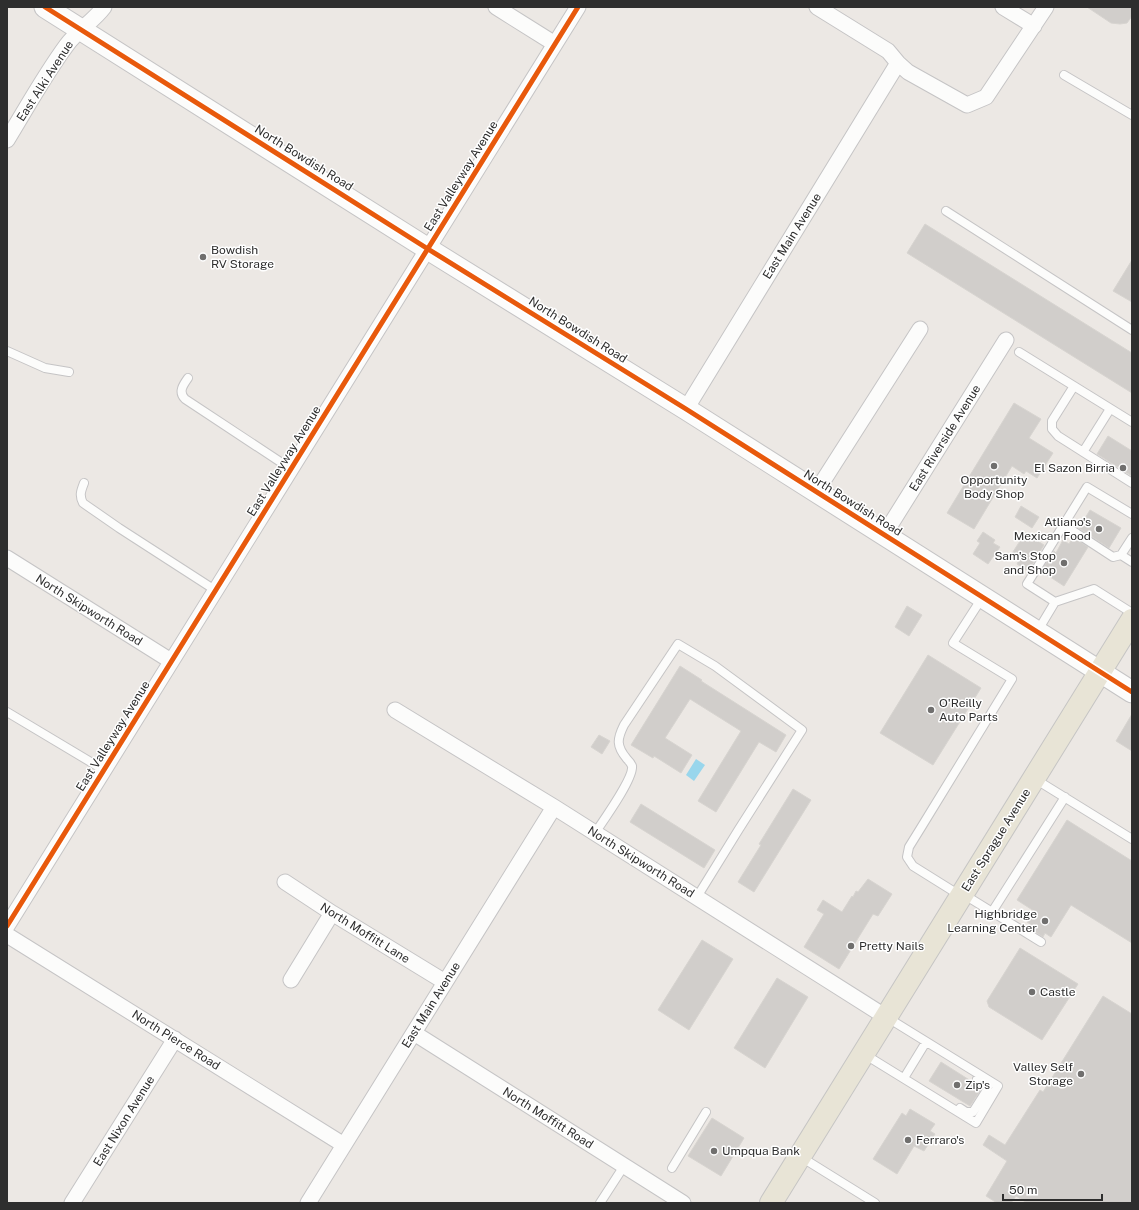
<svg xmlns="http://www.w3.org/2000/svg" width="1139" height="1210" font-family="'Public Sans',sans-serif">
<rect width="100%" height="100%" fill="#ece8e4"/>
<path fill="#99d6ec" d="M696,759L705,765L694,781L686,775Z"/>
<path fill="#d1cecb" stroke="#d7d4d0" d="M1087,7H1132V16L1127,23L1120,24L1111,23Z
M925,224L1132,353V393L907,253Z
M1132,260V302L1113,291Z
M1014,403L1041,419L1029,438L1053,453L1037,478L1026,471L1024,474L1012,466L974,529L947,513Z
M1108,436L1132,451V476L1097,454Z
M1021,506L1039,517L1032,528L1015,517Z
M1090,510L1121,528L1109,548L1079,528Z
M983,532L995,540L993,543L1000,547L988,564L973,554L980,543L977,541Z
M1025,533L1044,545L1032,565L1030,564L1026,570L1017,564L1019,560L1011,555Z
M1073,537L1088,547L1064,586L1041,571L1054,551L1056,553L1063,540L1069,544Z
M907,606L922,615L909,636L895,627Z
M928,655L981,688L933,765L880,733Z
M680,666L702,680L701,681L786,735L776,752L759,742L716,812L698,801L741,731L690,699L665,738L692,755L681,773L654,756L653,758L631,745Z
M1132,714V751L1116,741Z
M599,735L610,741L602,754L591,747Z
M793,789L811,800L754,892L738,882L761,845L759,844Z
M641,804L715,850L704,868L630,822Z
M1067,820L1132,861V943L1071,905L1051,937L1045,933L1043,937L1032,930L1035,927L1027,922L1034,911L1017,900Z
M868,879L892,894L878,916L873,914L839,969L804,947L824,914L817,910L823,900L842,912L852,896L853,897L856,891L858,892Z
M702,940L733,959L689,1030L658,1010Z
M1020,948L1078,984L1042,1040L989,1007L987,1001Z
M777,978L808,997L765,1068L734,1048Z
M1103,996L1132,1014V1203H1027L1016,1196L1011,1203H997L986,1196L1007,1161L983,1145L989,1135L1005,1145L1040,1090L1043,1092Z
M941,1062L982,1088L970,1106L929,1081Z
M910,1109L935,1124L930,1131L935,1134L924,1151L914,1146L897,1174L873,1159L902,1113L906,1116Z
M712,1118L744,1138L721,1176L688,1156Z"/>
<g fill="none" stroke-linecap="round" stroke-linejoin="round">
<g stroke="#c5c4c5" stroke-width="10">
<path id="lane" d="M1064,75L1132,115
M946,211L1132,330
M7,351L45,368L69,372
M1019,352L1132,422
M188,378C183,385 178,392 185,399L291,469
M1074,386L1052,421V429L1058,436L1132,483
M1083,452L1110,409
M84,483C81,491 79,495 83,503L119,528L215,590
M1064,525L1113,557L1121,555L1132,562
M1121,555L1132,538
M1055,602L1027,584L1087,487L1132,514
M1037,632L1055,602L1094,589L1132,613
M7,712L104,770
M1035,779L1132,839
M595,833C603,821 634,778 632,766C631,763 629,761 627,759C616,746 617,739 624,725L678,644L715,666L802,730L739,829L697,897
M963,894L1041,942
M961,896L913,866L907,857L909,847L922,826L1012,679L953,643L982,598
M992,912L1065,797
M864,1054L976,1123L998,1086L888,1018
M904,1078L926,1042
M960,1108L966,1112H973L987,1090L988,1087L985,1084L977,1079
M801,1157L875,1203
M672,1168L706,1112
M600,1203L624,1166"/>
</g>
<g stroke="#c5c4c5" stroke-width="17">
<path id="street" d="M496,7L555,44
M817,7L888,51L898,63L908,72L967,105L986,97L1046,7
M1003,7L1034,26
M7,140C26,109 44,76 66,46C76,31 93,22 104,7
M686,409L898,63
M816,492L920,329
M884,535L1006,340
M7,558L171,661
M395,710L554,807L886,1017
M285,882L332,913L445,982
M7,926L578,7
M7,935L344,1145
M291,980L332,913
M414,1033L683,1203
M72,1203L175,1039
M308,1203L554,807"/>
</g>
<g stroke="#c5c4c5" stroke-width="23">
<path id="secondary" d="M45,7L428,249L686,409L1132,692"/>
</g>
<g stroke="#c6c5c4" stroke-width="24">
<path id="primary" d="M771,1203L1132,620"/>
</g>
<use href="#lane" stroke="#fcfcfb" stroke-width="8"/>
<use href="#street" stroke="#fcfcfb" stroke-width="15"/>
<use href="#secondary" stroke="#fcfcfb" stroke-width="21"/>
<use href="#primary" stroke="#e8e4d6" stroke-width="22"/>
<g stroke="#fff" stroke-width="8">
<path id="cycleway" d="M45,7L428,249L686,409L1132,692
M7,926L578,7"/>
</g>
<use href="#cycleway" stroke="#e8590c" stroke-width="5"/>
</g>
<g fill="#706f6e" stroke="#fff" stroke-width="1.5">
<circle cx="203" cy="257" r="4"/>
<circle cx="994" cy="466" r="4"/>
<circle cx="1123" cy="468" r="4"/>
<circle cx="1099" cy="529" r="4"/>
<circle cx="1064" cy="563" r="4"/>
<circle cx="931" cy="710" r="4"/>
<circle cx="1045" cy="921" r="4"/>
<circle cx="851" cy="946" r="4"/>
<circle cx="1032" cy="992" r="4"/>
<circle cx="1081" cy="1074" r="4"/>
<circle cx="957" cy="1085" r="4"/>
<circle cx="908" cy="1140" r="4"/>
<circle cx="714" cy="1151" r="4"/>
</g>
<g text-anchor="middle" stroke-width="3" stroke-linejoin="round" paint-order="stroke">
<g font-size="12" fill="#2e2e2e" stroke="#fff">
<text transform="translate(45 81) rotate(-57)" y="4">East Alki Avenue</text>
<text transform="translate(304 158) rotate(32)" y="4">North Bowdish Road</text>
<text transform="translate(461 176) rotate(-58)" y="4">East Valleyway Avenue</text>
<text transform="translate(792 236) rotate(-58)" y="4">East Main Avenue</text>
<text transform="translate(578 330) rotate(32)" y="4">North Bowdish Road</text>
<text transform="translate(945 438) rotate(-58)" y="4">East Riverside Avenue</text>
<text transform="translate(284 461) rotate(-58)" y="4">East Valleyway Avenue</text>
<text transform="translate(853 503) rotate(32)" y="4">North Bowdish Road</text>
<text transform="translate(89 610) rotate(32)" y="4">North Skipworth Road</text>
<text transform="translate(113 736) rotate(-58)" y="4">East Valleyway Avenue</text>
<text transform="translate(996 840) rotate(-58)" y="4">East Sprague Avenue</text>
<text transform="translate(641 862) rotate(32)" y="4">North Skipworth Road</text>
<text transform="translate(365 933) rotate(32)" y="4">North Moffitt Lane</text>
<text transform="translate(431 1005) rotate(-58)" y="4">East Main Avenue</text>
<text transform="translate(176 1040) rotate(32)" y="4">North Pierce Road</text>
<text transform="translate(548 1118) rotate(32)" y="4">North Moffitt Road</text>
<text transform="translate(124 1121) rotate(-58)" y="4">East Nixon Avenue</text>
</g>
<g font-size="12" fill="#2e2e2e" stroke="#fff" text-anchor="start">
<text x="211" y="254">Bowdish<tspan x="211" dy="14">RV Storage</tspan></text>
<text x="1115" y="472" text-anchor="end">El Sazon Birria</text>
<text x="994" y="484" text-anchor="middle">Opportunity<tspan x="994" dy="14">Body Shop</tspan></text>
<text x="1091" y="526" text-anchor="end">Atliano's<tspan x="1091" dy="14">Mexican Food</tspan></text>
<text x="1056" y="560" text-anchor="end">Sam's Stop<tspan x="1056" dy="14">and Shop</tspan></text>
<text x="939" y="707">O'Reilly<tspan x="939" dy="14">Auto Parts</tspan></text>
<text x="1037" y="918" text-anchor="end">Highbridge<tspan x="1037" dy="14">Learning Center</tspan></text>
<text x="859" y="950">Pretty Nails</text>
<text x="1040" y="996">Castle</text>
<text x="1073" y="1071" text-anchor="end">Valley Self<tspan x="1073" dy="14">Storage</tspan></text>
<text x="965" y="1089">Zip's</text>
<text x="916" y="1144">Ferraro's</text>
<text x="722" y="1155">Umpqua Bank</text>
</g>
</g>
<rect width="1139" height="1210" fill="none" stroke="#2e2e2e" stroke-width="16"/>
<path d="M1003 1194v6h99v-6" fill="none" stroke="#2e2e2e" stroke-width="2"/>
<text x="1009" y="1194" font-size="12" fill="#2e2e2e" stroke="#ffffff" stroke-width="3" paint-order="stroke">50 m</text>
</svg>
